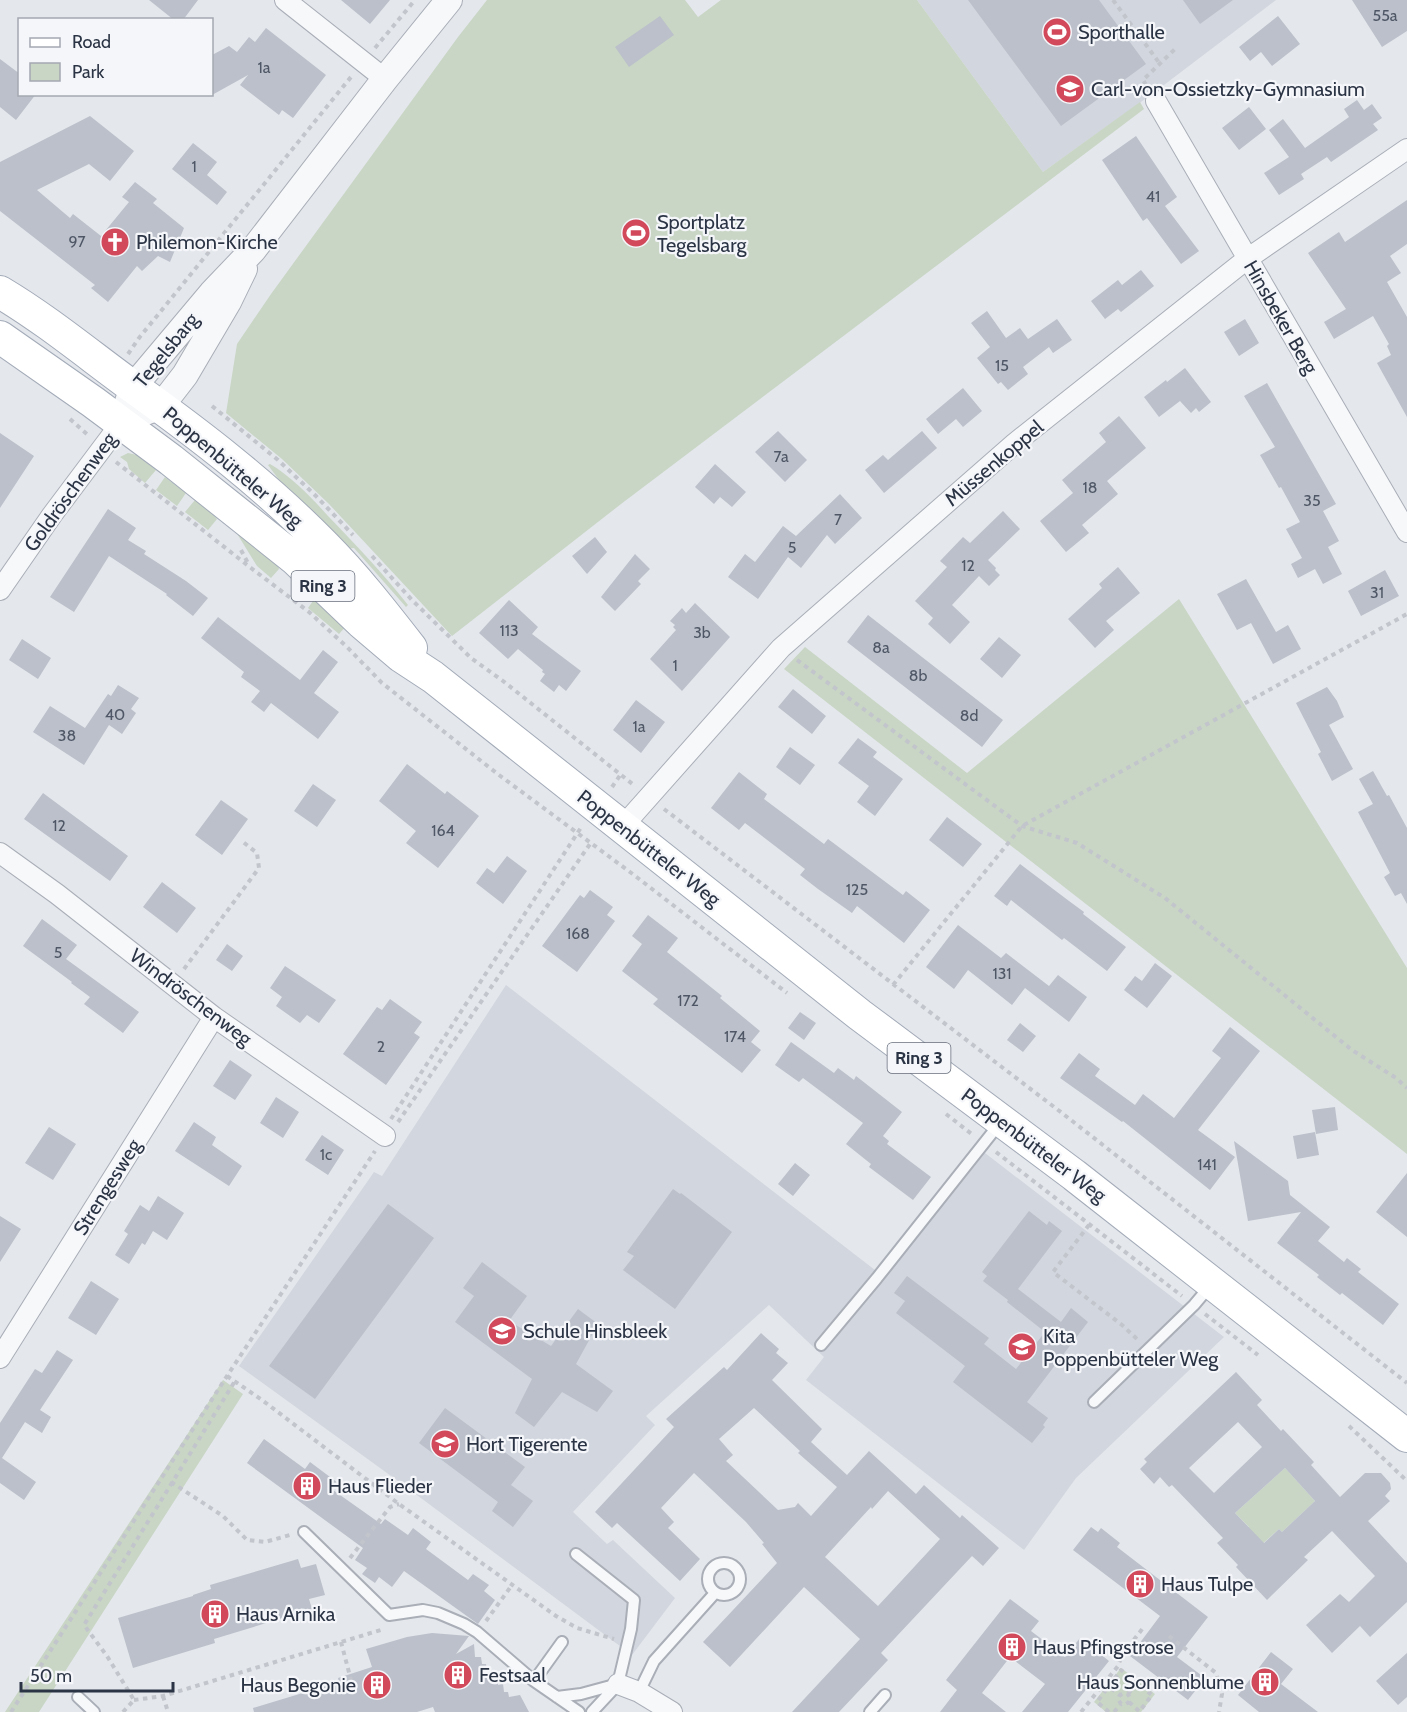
<svg xmlns="http://www.w3.org/2000/svg" width="1407" height="1712" font-family="Cabin,sans-serif">
<rect width="100%" height="100%" fill="#e4e7ec"/>
<path fill="#d2d6de" d="M917,0H1276L1152,94L1043,172Z
M506,985L884,1277L985,1153L1224,1337L1076,1478L1024,1550L806,1380L824,1357L769,1305L646,1416L655,1425L573,1512L607,1544L613,1540L675,1598L632,1655L398,1481L239,1366L374,1172L382,1176Z"/>
<path fill="#c9d6c5" d="M487,0H685L698,17L721,0H917L1043,172L1140,102L1144,109L621,504L452,636L329,504L282,459L226,413L237,344L271,294L458,37Z
M128,453L137,455L156,470L145,483L129,469L127,462L120,457Z
M270,464C292,477 311,497 328,516C356,545 383,573 408,605L406,607L354,548L344,549L282,484L268,465Z
M165,477L186,493L177,506L156,490Z
M195,500L213,514L217,519L208,530L185,512Z
M233,527L276,559L279,569L271,578L257,566Z
M1179,599L1407,968V1154L784,669L805,647L967,773Z
M313,601L332,608L348,624L339,634L308,608Z
M223,1380L243,1394L39,1712H5Z
M1285,1468L1315,1501L1282,1532L1279,1529L1250,1555L1229,1547L1249,1527L1235,1513Z
M1121,1668L1155,1694L1141,1712H1106L1094,1702Z"/>
<path fill="#bbc0ca" fill-rule="evenodd" d="M149,0H198L183,20H174Z
M341,0H390L370,24Z
M968,0H1099L1146,64L1061,126Z
M1183,0H1233L1200,24Z
M1352,0H1407V31L1382,47Z
M660,16L674,35L629,67L615,47Z
M1278,16L1300,44L1272,66L1261,52L1250,61L1239,47Z
M266,28L326,75L293,118L282,110L279,115L240,85L248,75L212,95V55L229,46L237,52L249,37L255,42Z
M0,59L20,74V94H36L16,120L0,107Z
M1357,100L1364,110L1372,104L1382,118L1373,124L1378,130L1331,162L1327,157L1301,174L1304,179L1279,195L1264,173L1289,157L1269,130L1283,119L1305,148L1349,117L1344,109Z
M1249,107L1266,129L1239,150L1222,128Z
M90,116L134,151L110,181L89,164L37,190L70,218L73,214L101,236L129,202L122,197L135,182L157,199L153,203L184,228L170,262L158,256L142,271L137,266L108,302L91,288L95,285L0,211V162Z
M1136,136L1177,197L1165,206L1199,251L1181,264L1147,218L1143,221L1102,160Z
M193,143L217,162L207,175L227,192L217,205L172,169Z
M1407,200V244L1390,256L1401,273L1387,282L1407,317V417L1377,363L1391,355L1387,346L1389,344L1373,316L1334,339L1324,322L1346,309L1308,253L1339,232L1345,242Z
M1141,270L1154,286L1121,312L1118,309L1105,319L1091,301L1118,280L1122,285Z
M987,311L1006,338L1020,328L1028,339L1057,319L1072,340L1053,353L1049,347L1023,367L1028,374L1008,390L1001,382L998,384L977,358L990,347L971,323Z
M1245,319L1259,343L1239,356L1224,332Z
M1185,368L1211,402L1199,412L1196,408L1191,413L1180,401L1159,417L1144,397L1166,380L1167,382Z
M1267,383L1336,504L1323,511L1339,541L1328,547L1342,574L1323,584L1315,569L1298,578L1291,564L1302,558L1286,529L1300,522L1281,487L1279,488L1260,455L1275,447L1244,396Z
M963,388L982,411L963,427L956,419L938,434L926,419Z
M1119,416L1146,448L1107,481L1118,494L1082,525L1089,533L1066,552L1040,521L1073,493L1062,480L1106,442L1099,433Z
M778,431L807,460L785,482L755,452Z
M922,431L937,448L884,493L865,470L883,455L888,460Z
M0,433L34,456L0,508Z
M715,464L746,492L732,507L720,497L714,504L695,487Z
M840,494L862,518L835,544L827,535L801,568L788,557L758,599L728,577L745,554L755,562L783,526L796,536Z
M108,509L136,528L128,540L146,551L144,554L186,581L208,598L193,616L166,595L167,594L109,556L74,612L50,597Z
M1003,511L1020,529L988,560L996,568L995,570L1000,575L989,586L979,576L952,605L970,622L950,644L928,624L933,618L915,601L947,567L940,561L963,537L970,543Z
M595,537L607,552L587,574L572,556Z
M635,554L650,569L638,581L641,584L615,611L601,597Z
M1118,567L1140,593L1106,621L1114,630L1095,648L1068,619L1102,588L1099,584Z
M1385,570L1399,596L1361,616L1348,591Z
M1246,579L1276,632L1288,625L1301,649L1273,664L1251,623L1237,630L1217,594Z
M509,600L538,627L532,634L581,671L566,691L559,685L554,692L540,681L545,674L542,672L543,670L518,649L508,659L479,633Z
M695,603L730,637L682,691L650,659L676,630L673,627L675,625L670,621L682,608L686,613Z
M868,615L1003,720L982,747L847,642Z
M218,617L300,680L323,650L338,662L314,693L339,712L318,739L271,703L264,712L251,702L260,691L241,677L244,672L201,638Z
M999,637L1021,655L1002,678L980,659Z
M22,639L51,658L38,679L9,660Z
M118,685L139,698L131,709L136,713L122,734L109,725L84,765L33,732L50,706L85,728L108,694L111,696Z
M1327,687L1337,701L1344,717L1329,725L1353,769L1332,781L1318,754L1321,752L1296,703Z
M793,689L826,716L812,734L778,707Z
M636,700L665,722L641,753L613,730Z
M858,738L877,752L873,757L903,779L875,816L857,802L869,786L838,763Z
M790,747L815,765L800,785L776,767Z
M407,764L445,794L447,791L479,816L438,868L406,843L416,831L379,801Z
M1373,771L1387,796L1389,795L1407,828V904L1401,893L1395,896L1384,877L1390,873L1358,812L1373,804L1359,779Z
M739,772L767,794L764,799L824,844L828,839L903,895L906,891L930,910L904,943L857,906L852,913L818,889L800,875L805,869L745,823L739,830L711,808Z
M313,784L336,800L317,827L294,811Z
M43,793L128,856L110,881L24,819Z
M221,800L248,819L222,855L195,835Z
M947,817L982,844L963,867L929,840Z
M507,856L527,871L503,904L476,883L487,868L494,873Z
M1020,864L1069,901L1084,912L1083,914L1126,947L1107,971L1064,938L1062,940L1011,900L1007,906L994,896Z
M162,882L196,908L177,933L143,907Z
M590,890L613,907L607,915L615,921L577,972L542,946L580,895L584,898Z
M648,915L678,938L667,952L722,996L720,998L760,1031L751,1042L761,1050L742,1073L653,1004L658,999L622,971L642,944L632,936Z
M42,919L77,945L66,959L139,1012L123,1033L84,1004L90,997L71,983L72,982L23,946Z
M958,925L1001,958L1006,953L1049,986L1058,975L1087,997L1069,1022L1025,988L1012,1005L968,970L954,989L926,967Z
M227,944L243,956L232,971L216,960Z
M1155,963L1172,976L1147,1008L1124,990L1135,976L1142,981Z
M285,966L336,1000L319,1023L307,1015L300,1023L276,1006L282,997L270,988Z
M390,999L422,1022L414,1033L420,1037L386,1085L343,1054L377,1007L382,1010Z
M800,1012L816,1023L804,1040L788,1028Z
M1020,1023L1036,1036L1023,1052L1007,1040Z
M1230,1027L1260,1051L1198,1130L1235,1157L1210,1190L1123,1121L1122,1122L1060,1078L1079,1053L1100,1069L1095,1076L1135,1105L1143,1094L1174,1118L1221,1058L1212,1051Z
M791,1042L834,1073L838,1068L854,1080L856,1076L902,1112L883,1136L889,1141L887,1144L931,1177L913,1200L869,1167L871,1164L846,1144L863,1123L803,1078L799,1082L775,1065Z
M230,1060L252,1075L235,1100L213,1086Z
M276,1097L299,1112L283,1138L260,1123Z
M1335,1107L1338,1130L1316,1134L1312,1110Z
M194,1122L216,1137L212,1145L242,1166L229,1186L175,1151Z
M49,1127L76,1144L53,1180L25,1163Z
M1315,1132L1319,1155L1297,1159L1293,1136Z
M322,1135L344,1150L328,1175L305,1160Z
M1234,1141L1288,1181L1290,1195L1330,1227L1318,1241L1344,1262L1347,1258L1361,1269L1358,1272L1399,1304L1383,1325L1342,1293L1340,1295L1317,1277L1319,1275L1277,1243L1301,1212L1248,1221Z
M795,1163L810,1175L793,1196L778,1184Z
M1407,1173V1237L1376,1212Z
M673,1189L680,1194L681,1193L732,1232L675,1309L623,1270L634,1256L627,1252Z
M158,1196L184,1213L167,1240L153,1231L145,1245L142,1243L129,1264L115,1255L128,1234L124,1231L140,1205L149,1211Z
M388,1204L434,1238L315,1399L269,1366Z
M1029,1211L1047,1225L1049,1221L1062,1231L1018,1289L1061,1322L1071,1308L1088,1322L1027,1402L1048,1418L1043,1425L1045,1427L1032,1443L953,1382L965,1366L896,1313L905,1301L894,1293L907,1276L989,1338L984,1344L1016,1369L1045,1332L1007,1302L1008,1300L983,1281L987,1276L982,1272Z
M0,1216L21,1229L0,1262Z
M482,1262L527,1296L509,1321L551,1346L578,1309L598,1324L576,1364L613,1391L597,1412L562,1392L534,1427L515,1413L532,1379L455,1322L474,1296L463,1288Z
M91,1281L119,1299L96,1335L68,1318Z
M761,1333L779,1349L776,1353L788,1363L772,1380L822,1429L811,1442L847,1475L869,1451L916,1494L924,1485L960,1518L962,1515L999,1548L983,1566L972,1556L881,1653L888,1660L839,1712H792L860,1639L804,1587L730,1667L703,1642L777,1563L762,1544L764,1543L746,1522L694,1473L661,1508L674,1522L668,1528L700,1559L680,1581L617,1523L612,1528L595,1512L674,1427L666,1419L724,1367L727,1370ZM754,1408L800,1451L798,1453L837,1487L811,1516L798,1503L795,1507L778,1510L726,1461L733,1455L719,1439ZM888,1491L940,1539L878,1606L825,1557L871,1507L872,1509Z
M57,1350L73,1360L40,1410L51,1417L42,1433L25,1422L2,1458L36,1482L24,1500L0,1483V1423L35,1369L42,1373Z
M1236,1372L1262,1400L1257,1405L1281,1431L1283,1429L1314,1462L1311,1465L1340,1497L1365,1473H1381L1390,1483L1391,1489L1385,1496L1390,1501L1368,1521L1407,1563V1602L1370,1637L1360,1626L1332,1653L1306,1625L1340,1594L1349,1602L1375,1576L1332,1531L1304,1557L1308,1560L1267,1600L1236,1567L1238,1565L1217,1543L1223,1538L1172,1485L1169,1487L1160,1477L1154,1484L1140,1469L1147,1462L1144,1459ZM1238,1422L1262,1447L1214,1493L1189,1468ZM1285,1468L1315,1501L1282,1532L1279,1529L1264,1543L1235,1513Z
M445,1408L525,1467L511,1485L533,1501L513,1527L492,1511L498,1502L419,1443Z
M264,1439L305,1469L310,1462L338,1483L333,1490L381,1524L385,1519L408,1535L413,1528L431,1542L426,1549L468,1580L473,1574L489,1585L484,1591L495,1600L478,1624L404,1571L392,1587L379,1577L375,1583L362,1574L367,1568L355,1560L363,1548L247,1463Z
M1091,1527L1098,1532L1101,1528L1120,1543L1117,1547L1208,1617L1177,1657L1205,1678L1188,1700L1130,1656L1160,1616L1073,1550Z
M298,1559L301,1568L316,1564L325,1595L309,1599L312,1609L214,1639L215,1643L133,1668L118,1618L193,1596V1595L211,1589L210,1585Z
M1010,1599L1039,1621L1031,1631L1065,1657L1080,1638L1109,1661L1068,1712H1022L1045,1684L1010,1657L982,1693L1006,1712H940L957,1690L946,1680Z
M432,1633L469,1636L456,1654L474,1644L475,1657H481L482,1664H486L487,1671L492,1670V1678L498,1677V1685L503,1684L504,1692H508L509,1697L520,1695L529,1712H435L433,1707L417,1712H254L253,1708L339,1682L338,1678L372,1667L366,1649L407,1637Z
M1271,1652L1293,1669L1281,1684L1318,1712H1259L1238,1695Z
M1407,1653V1697L1398,1705L1376,1681Z"/>
<g fill="none" stroke-linecap="round" stroke-linejoin="round">
<g stroke="#a9aeb7" stroke-width="14">
<path id="service" d="M821,1345L877,1278L1000,1123
M1094,1402L1194,1305L1210,1286
M304,1532L389,1615L423,1610L438,1613L464,1624L477,1632L534,1681L579,1712
M576,1554L634,1600L631,1629L618,1684L592,1712
M708 1579a16 16 0 1 1 32 0a16 16 0 1 1-32 0Z
M534,1681L562,1642
M639,1692L654,1661L715,1593
M78,1697L94,1712
M557,1697L581,1694L618,1684
M870,1712L885,1695"/>
</g>
<g stroke="#a9aeb7" stroke-width="22">
<path id="minor" d="M285,0L385,79
M1156,101L1407,532
M0,590L52,515L121,423
M623,826L781,648L1015,443L1247,259L1407,149
M0,853L57,894L214,1017L385,1136
M0,1358L214,1017
M618,1684L639,1692L672,1712"/>
</g>
<g stroke="#a9aeb7" stroke-width="28">
<path id="tertiary" d="M143,413L161,406L185,375L228,302L244,269
M121,423L133,387L212,293L253,250L385,79L449,0"/>
</g>
<g stroke="#a3abb8" stroke-width="34">
<path id="primary" d="M0,292C47,320 89,355 133,387C200,435 265,485 323,544C355,576 383,612 411,648
M0,337L93,402L171,460L295,559L361,622L401,656L433,677L860,1015L1074,1175L1407,1436"/>
</g>
<path stroke="#c2c5cb" stroke-width="4" stroke-dasharray="4.5 4.5" stroke-linecap="butt" d="M1113,0L1160,64
M375,48L415,0
M1146,85L1143,80L1175,49
M128,354L139,338L351,77
M212,406L278,460L316,496L353,535
M70,419L89,436
M116,462L251,568L309,612L347,647L382,683L499,775L630,872L787,993
M241,550L249,565
M372,556L412,600L471,658L503,681L635,786
M797,660L1022,826L1077,843L1165,898L1352,1050L1396,1078L1407,1088
M612,787L621,774
M664,809L1062,1113L1407,1383
M184,969L259,868L257,853L243,842
M893,985L1022,826L1407,614
M946,1114L973,1135
M391,1119L582,826
M398,1122L590,844
M996,1152L1182,1296
M1089,1225L1053,1272L1122,1325L1137,1339
M1205,1314L1258,1355
M227,1376L262,1400L399,1504L556,1616L577,1628L614,1639
M1349,1426L1407,1481
M171,1482L223,1516L247,1540L265,1542L290,1535
M387,1495L398,1481
M350,1558L390,1507L399,1504
M486,1621L512,1585
M1169,1636L1216,1673L1222,1694L1219,1712
M341,1642L351,1680
M1104,1683L1120,1695L1125,1693L1128,1694L1130,1698L1129,1702L1126,1704H1121L1118,1699L1120,1695
M1128,1694L1137,1683
M163,1696L168,1712
M134,1700L163,1696L384,1629
M1129,1702L1140,1712
M11,1712L227,1376L375,1151
M123,1712L134,1700L107,1656L84,1625L235,1381
M1081,1712L1118,1666L1122,1655L1143,1628
M1109,1712L1097,1702L1121,1670L1152,1695L1139,1712
M1114,1712L1121,1704"/>
<use href="#service" stroke="#f7f8fa" stroke-width="10"/>
<use href="#minor" stroke="#f7f8fa" stroke-width="20"/>
<use href="#tertiary" stroke="#f7f8fa" stroke-width="26"/>
<use href="#primary" stroke="#fff" stroke-width="32"/>
</g>
<defs>
<g id="stadium-disc" transform="scale(1.5)"><circle r="9.5" fill="#d1495b" stroke="#f4f6f9"/><path d="M0-5a6.5 5 0 1 0 0 10a6.5 5 0 1 0 0-10ZM-3.5-1.8h7v3.6h-7Z" fill="#fff"/></g>
<g id="school-disc" transform="scale(1.5)"><circle r="9.5" fill="#d1495b" stroke="#f4f6f9"/><path d="M0-5L7-2L0 1L-7-2ZM-4 1L0 2.5L4 1V4Q0 6-4 4Z" fill="#fff"/></g>
<g id="church-disc" transform="scale(1.5)"><circle r="9.5" fill="#d1495b" stroke="#f4f6f9"/><path d="M-1.2-6h2.4v3.5h3.3v2.4h-3.3V6h-2.4V-.1h-3.3v-2.4h3.3Z" fill="#fff"/></g>
<g id="building-disc" transform="scale(1.5)"><circle r="9.5" fill="#d1495b" stroke="#f4f6f9"/><path d="M-4-6H4V6H1V3H-1V6H-4ZM-2.5-4.3h1.7v1.8h-1.7ZM.8-4.3h1.7v1.8H.8ZM-2.5-1h1.7V.8h-1.7ZM.8-1h1.7V.8H.8Z" fill="#fff"/></g>
</defs>
<g fill-rule="evenodd">
<use href="#stadium-disc" x="1057" y="32"/>
<use href="#school-disc" x="1070" y="89"/>
<use href="#stadium-disc" x="636" y="233"/>
<use href="#church-disc" x="115" y="242"/>
<use href="#school-disc" x="502" y="1331"/>
<use href="#school-disc" x="1022" y="1347"/>
<use href="#school-disc" x="445" y="1444"/>
<use href="#building-disc" x="307" y="1486"/>
<use href="#building-disc" x="1140" y="1584"/>
<use href="#building-disc" x="215" y="1614"/>
<use href="#building-disc" x="1012" y="1647"/>
<use href="#building-disc" x="458" y="1675"/>
<use href="#building-disc" x="1265" y="1682"/>
<use href="#building-disc" x="377" y="1685"/>
</g>
<g text-anchor="middle" stroke-width="4.5" stroke-linejoin="round" paint-order="stroke">
<g font-size="16" fill="#4f5766">
<text x="1385" y="21">55a</text>
<text x="264" y="73">1a</text>
<text x="194" y="172">1</text>
<text x="1153" y="202">41</text>
<text x="77" y="247">97</text>
<text x="1002" y="371">15</text>
<text x="781" y="462">7a</text>
<text x="1090" y="493">18</text>
<text x="1312" y="506">35</text>
<text x="838" y="525">7</text>
<text x="792" y="553">5</text>
<text x="968" y="571">12</text>
<text x="1377" y="598">31</text>
<text x="509" y="636">113</text>
<text x="702" y="638">3b</text>
<text x="881" y="653">8a</text>
<text x="675" y="671">1</text>
<text x="918" y="681">8b</text>
<text x="115" y="720">40</text>
<text x="969" y="721">8d</text>
<text x="639" y="732">1a</text>
<text x="67" y="741">38</text>
<text x="59" y="831">12</text>
<text x="443" y="836">164</text>
<text x="857" y="895">125</text>
<text x="578" y="939">168</text>
<text x="58" y="958">5</text>
<text x="1002" y="979">131</text>
<text x="688" y="1006">172</text>
<text x="735" y="1042">174</text>
<text x="381" y="1052">2</text>
<text x="326" y="1160">1c</text>
<text x="1207" y="1170">141</text>
</g>
<g fill="#f4f6f9" stroke="#676e7b" stroke-width="1.5">
<rect x="291.5" y="571" width="63" height="30" rx="4.5"/>
<rect x="887.5" y="1043" width="63" height="30" rx="4.5"/>
</g>
<g font-size="18" font-weight="bold" fill="#2b3445">
<text x="323" y="592">Ring 3</text>
<text x="919" y="1064">Ring 3</text>
</g>
<g font-size="20" fill="#2b3445" stroke="#f4f6f9" text-anchor="start">
<text x="1078" y="39">Sporthalle</text>
<text x="1091" y="96">Carl-von-Ossietzky-Gymnasium</text>
<text x="657" y="229">Sportplatz<tspan x="657" dy="23">Tegelsbarg</tspan></text>
<text x="136" y="249">Philemon-Kirche</text>
<text x="523" y="1338">Schule Hinsbleek</text>
<text x="1043" y="1343">Kita<tspan x="1043" dy="23">Poppenbütteler Weg</tspan></text>
<text x="466" y="1451">Hort Tigerente</text>
<text x="328" y="1493">Haus Flieder</text>
<text x="1161" y="1591">Haus Tulpe</text>
<text x="236" y="1621">Haus Arnika</text>
<text x="1033" y="1654">Haus Pfingstrose</text>
<text x="479" y="1682">Festsaal</text>
<text x="1244" y="1689" text-anchor="end">Haus Sonnenblume</text>
<text x="356" y="1692" text-anchor="end">Haus Begonie</text>
</g>
<g font-size="20" fill="#2b3445" stroke="#f4f6f9">
<text transform="translate(1281 317) rotate(60)" y="7">Hinsbeker Berg</text>
<text transform="translate(166 350) rotate(-51)" y="7">Tegelsbarg</text>
<text transform="translate(994 463) rotate(-40)" y="7">Müssenkoppel</text>
<text transform="translate(233 467) rotate(40)" y="7">Poppenbütteler Weg</text>
<text transform="translate(70 492) rotate(-54)" y="7">Goldröschenweg</text>
<text transform="translate(649 848) rotate(38)" y="7">Poppenbütteler Weg</text>
<text transform="translate(191 997) rotate(37)" y="7">Windröschenweg</text>
<text transform="translate(1034 1145) rotate(37)" y="7">Poppenbütteler Weg</text>
<text transform="translate(107 1187) rotate(-58)" y="7">Strengesweg</text>
</g>
</g>
<rect x="18" y="18" width="195" height="78" fill="#f4f6f9" stroke="#a4a8b1" stroke-width="1.5"/>
<rect x="30" y="38" width="30" height="9" fill="#ffffff" stroke="#a4a8b1" stroke-width="1.5"/>
<text x="72" y="48" font-size="18" fill="#2b3445">Road</text>
<rect x="30" y="63" width="30" height="18" fill="#c9d6c5" stroke="#a4a8b1" stroke-width="1.5"/>
<text x="72" y="78" font-size="18" fill="#2b3445">Park</text>
<path d="M21 1682v9h152v-9" fill="none" stroke="#2b3445" stroke-width="3"/>
<text x="30" y="1682" font-size="18" fill="#2b3445" stroke="#f4f6f9" stroke-width="4.5" paint-order="stroke">50 m</text>
</svg>
